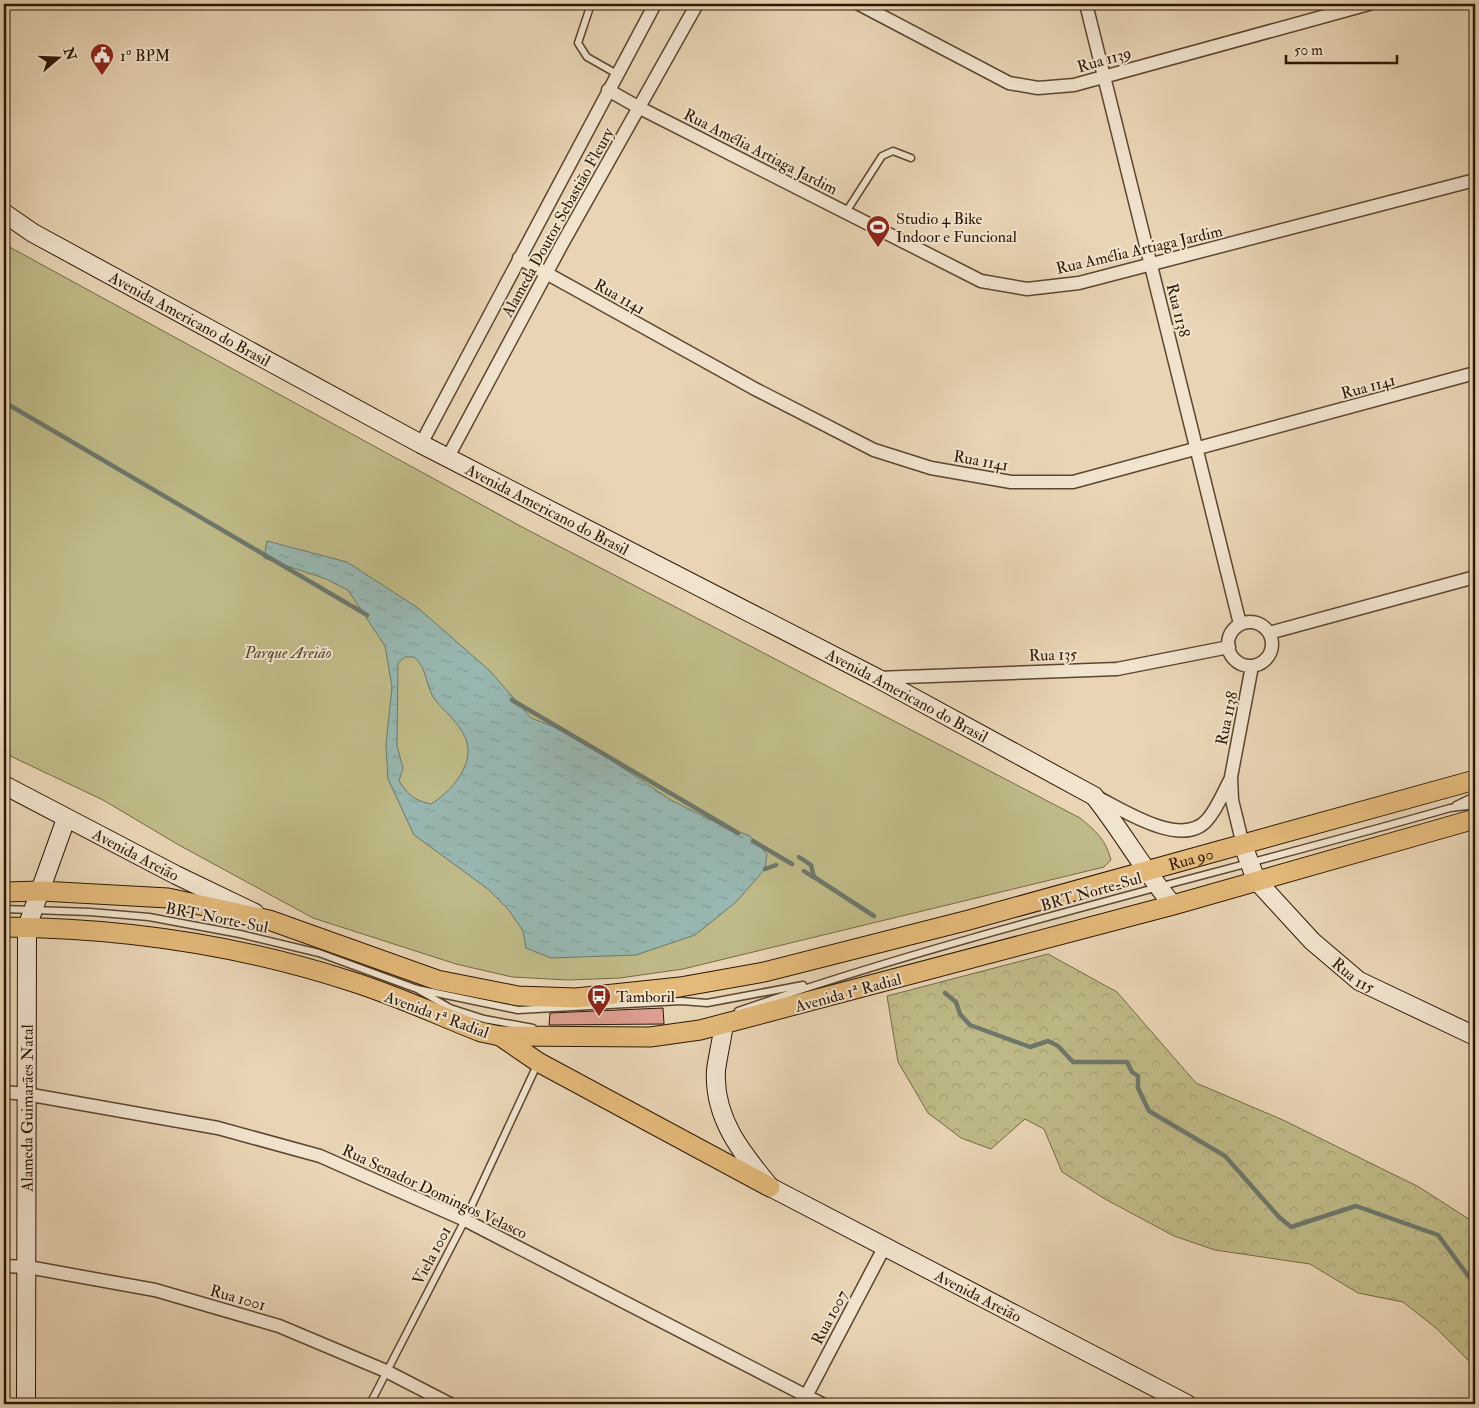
<svg xmlns="http://www.w3.org/2000/svg" width="1479" height="1408" font-family="'IM FELL Double Pica',serif">
<defs>
<pattern id="forest-crowns" width="20" height="18" patternUnits="userSpaceOnUse" patternTransform="scale(1.25)"><rect width="20" height="18" fill="#bfbb88"/><path d="M2 6a3 3 0 1 1 6 0M12 15a3 3 0 1 1 6 0" fill="none" stroke="#a4a074"/></pattern>
<pattern id="water-ripples" width="26" height="14" patternUnits="userSpaceOnUse" patternTransform="scale(1.25)"><rect width="26" height="14" fill="#98b8b2"/><path d="M2 4q2-2 4 0t4 0M15 11q2-2 4 0t4 0" fill="none" stroke="#839d97"/></pattern>
</defs>
<rect width="100%" height="100%" fill="#e9d5b5"/>
<filter id="stains"><feTurbulence type="fractalNoise" baseFrequency=".004" numOctaves="4"/><feColorMatrix values="0 0 0 0 .2 0 0 0 0 .09 0 0 0 0 .02 0 0 0 .5 -.17"/></filter>
<radialGradient id="worn" r=".72"><stop offset=".6" stop-color="#630" stop-opacity="0"/><stop offset="1" stop-color="#630" stop-opacity=".3"/></radialGradient>
<path fill="#bfbb88" stroke="#766945" d="M4,244L524,528L1080,818C1096,831 1106,840 1111,860L1104,867L683,969L620,978L568,980L512,977L456,964L313,918L177,844L103,800L4,753Z"/>
<path fill="url(#forest-crowns)" stroke="#766945" d="M1048,954L1117,992L1196,1083L1283,1120L1419,1187L1475,1223V1367L1436,1328L1403,1302L1358,1293L1310,1264L1215,1250L1174,1236L1105,1199L1062,1172L1044,1129L1025,1119L991,1149L961,1138L928,1113L898,1062L887,996Z"/>
<path fill="url(#water-ripples)" stroke="#6d786c" fill-rule="evenodd" d="M267,541L347,562L418,608L490,671L531,718L552,726L587,744L671,800L721,825L750,836L767,854L765,869L736,902L695,935L636,955L551,958L526,948L523,931L508,909L488,889L414,835L388,779L386,745L392,687L385,646L348,590L326,579L264,558ZM405,657H414C429,670 425,688 436,701C446,713 458,722 465,737C477,763 451,792 431,804C415,801 408,795 399,781L403,768L397,746L398,663Z"/>
<g fill="none" stroke-linecap="round" stroke-linejoin="round">
<path stroke="#6d786c" stroke-width="4.5" d="M4,402L367,615
M512,700L738,833
M753,841L792,864
M799,857L811,865L814,877L874,916
M765,869L776,865
M804,871L813,877
M945,993L956,1002L960,1014L970,1025L1030,1047L1048,1041L1058,1046L1073,1062H1127L1132,1072L1138,1076V1088L1149,1111L1225,1156L1279,1217L1291,1227L1356,1206L1438,1235L1475,1285"/>
</g>
<path fill="#dd9f91" stroke="#2d1702" d="M663,1008L664,1024L549,1025L550,1013Z"/>
<g fill="none" stroke-linecap="round" stroke-linejoin="round">
<g stroke="#5c462f" stroke-width="9">
<path id="lane" d="M591,4L578,43L587,57L617,74
M846,212L882,156L893,151L911,158
M1456,805L1475,796
M4,909L90,912L149,917L240,934L319,953L417,989L518,1010L681,1001L707,1003L803,985
M417,989L450,1008L484,1019L533,1028
M738,1011C972,930 1213,876 1450,808L1475,805
M370,1404L465,1220L537,1065"/>
</g>
<g stroke="#5c462f" stroke-width="15">
<path id="street" d="M859,4L1009,83L1038,88L1074,85L1369,4
M1086,4L1240,624
M608,90L638,107L981,281L1027,289L1079,283L1475,180
M519,258L755,389L874,450L931,468L1011,482H1073L1475,373
M421,444L655,4
M448,457L561,246L697,4
M1228 644a22 22 0 1 1 44 0a22 22 0 1 1-44 0Z
M1269,633L1475,577
M877,678L1117,669L1229,647
M1097,797C1123,810 1182,849 1207,820C1217,809 1223,793 1230,780
M1243,845L1232,800L1231,777L1252,666
M4,1092L26,1094L218,1128L320,1156L465,1220L822,1404
M4,1266L28,1267L155,1290L279,1326L386,1371L450,1404
M802,1404L885,1246"/>
</g>
<g stroke="#2d1702" stroke-width="20">
<g id="secondary">
<path id="s1" d="M4,213L33,233L421,444L877,678L1094,796C1122,831 1144,871 1173,905"/>
<path id="s2" d="M4,785L176,875L255,913"/>
<path id="s3" d="M1243,845L1256,880L1312,941L1359,981L1475,1036"/>
<path id="s4" d="M724,1024C722,1039 718,1055 716,1070C713,1118 742,1153 770,1187L1187,1404"/>
<path id="s5" d="M26,1404L27,927L66,819"/>
</g>
</g>
<g stroke="#2d1702" stroke-width="21">
<g id="primary">
<path id="s6" d="M4,892L41,891L168,898L269,920L437,980L518,996L576,998L680,987L764,972L969,920L1475,780"/>
<path d="M4,927C120,928 239,945 350,981C395,995 438,1015 481,1032L500,1036L650,1037L700,1030L1173,905L1475,819"/>
<path d="M500,1036L538,1062L770,1187"/>
</g>
</g>
<use href="#lane" stroke="#f1e4cf" stroke-width="6"/>
<use href="#street" stroke="#f1e4cf" stroke-width="12"/>
<use href="#secondary" stroke="#f1e4cf" stroke-width="18"/>
<use href="#primary" stroke="#e4ba7a" stroke-width="19"/>
</g>
<defs>
<g id="civic-pin" transform="scale(1.25)"><path d="M0 17L-7.5 6A9.5 9.5 0 1 1 7.5 6Z" fill="#8f2418" stroke="#f1e4cf"/><path d="M-.6-6.5H3V-4.5H.6V-3L4-1V1h2V6H-6V1h2V-1L-.6-3ZM-1.2 2.5V6h2.4V2.5Z" fill="#fff"/></g>
<g id="stadium-pin" transform="scale(1.25)"><path d="M0 17L-7.5 6A9.5 9.5 0 1 1 7.5 6Z" fill="#8f2418" stroke="#f1e4cf"/><path d="M0-5a6.5 5 0 1 0 0 10a6.5 5 0 1 0 0-10ZM-3.5-1.8h7v3.6h-7Z" fill="#fff"/></g>
<g id="bus-pin" transform="scale(1.25)"><path d="M0 17L-7.5 6A9.5 9.5 0 1 1 7.5 6Z" fill="#8f2418" stroke="#f1e4cf"/><path d="M-5-6H5V4H4V6H2V4H-2V6H-4V4H-5ZM-3.5-4V0h7V-4ZM-3.5 1.2v1.5H-2V1.2ZM2 1.2v1.5H3.5V1.2Z" fill="#fff"/></g>
</defs>
<g fill-rule="evenodd">
<use href="#civic-pin" x="102" y="55"/>
<use href="#stadium-pin" x="878" y="227"/>
<use href="#bus-pin" x="599" y="996"/>
</g>
<g text-anchor="middle" stroke-width="4" stroke-linejoin="round" paint-order="stroke">
<g font-size="16" fill="#2d1702" stroke="#f1e4cf" text-anchor="start">
<text x="120" y="61">1º BPM</text>
<text x="896" y="224">Studio 4 Bike<tspan x="896" dy="18">Indoor e Funcional</tspan></text>
<text x="616" y="1002">Tamboril</text>
</g>
<g font-size="16" fill="#2d1702" stroke="#f1e4cf">
<text transform="translate(1104 59) rotate(-16)" y="6">Rua 1139</text>
<text transform="translate(761 151) rotate(27)" y="6">Rua Amélia Artiaga Jardim</text>
<text transform="translate(557 222) rotate(-61)" y="6">Alameda Doutor Sebastião Fleury</text>
<text transform="translate(1139 249) rotate(-13)" y="6">Rua Amélia Artiaga Jardim</text>
<text transform="translate(620 296) rotate(29)" y="6">Rua 1141</text>
<text transform="translate(1179 310) rotate(76)" y="6">Rua 1138</text>
<text dy="6" stroke="none"><textPath href="#s1" startOffset="214">Avenida Americano do Brasil</textPath></text>
<text transform="translate(1368 386) rotate(-15)" y="6">Rua 1141</text>
<text transform="translate(981 460) rotate(10)" y="6">Rua 1141</text>
<text dy="6" stroke="none"><textPath href="#s1" startOffset="619">Avenida Americano do Brasil</textPath></text>
<text transform="translate(1053 654) rotate(-2)" y="6">Rua 135</text>
<text dy="6" stroke="none"><textPath href="#s1" startOffset="1024">Avenida Americano do Brasil</textPath></text>
<text transform="translate(1226 718) rotate(-78)" y="6">Rua 1138</text>
<text dy="6" stroke="none"><textPath href="#s2" startOffset="149">Avenida Areião</textPath></text>
<text dy="6" stroke="none"><textPath href="#s6" startOffset="1218">Rua 90</textPath></text>
<text transform="translate(1091 891) rotate(-16)" y="6">BRT Norte-Sul</text>
<text transform="translate(217 917) rotate(11)" y="6">BRT Norte-Sul</text>
<text dy="6" stroke="none"><textPath href="#s3" startOffset="174">Rua 115</textPath></text>
<text transform="translate(848 992) rotate(-15)" y="6">Avenida 1ª Radial</text>
<text transform="translate(437 1014) rotate(20)" y="6">Avenida 1ª Radial</text>
<text dy="6" stroke="none"><textPath href="#s5" startOffset="296">Alameda Guimarães Natal</textPath></text>
<text transform="translate(435 1191) rotate(25)" y="6">Rua Senador Domingos Velasco</text>
<text transform="translate(431 1255) rotate(-62)" y="6">Viela 1001</text>
<text dy="6" stroke="none"><textPath href="#s4" startOffset="414">Avenida Areião</textPath></text>
<text transform="translate(238 1297) rotate(16)" y="6">Rua 1001</text>
<text transform="translate(829 1317) rotate(-62)" y="6">Rua 1007</text>
</g>
<g font-size="16" font-style="italic" fill="#59482a" stroke="#f1e4cf">
<text x="288" y="658">Parque Areião</text>
</g>
</g>
<rect width="1479" height="1408" fill="none" stroke="#e9d5b5" stroke-width="20"/>
<rect x="5" y="5" width="1469" height="1398" fill="none" stroke="#2d1702" stroke-width="2.5"/>
<rect x="10" y="10" width="1459" height="1388" fill="none" stroke="#2d1702"/>
<g transform="translate(58 58) rotate(71)" stroke="#f1e4cf" stroke-width="4" paint-order="stroke">
<path d="M0-4L9 19L0 12L-9 19Z" fill="#2d1702"/>
<text y="-8" font-size="14" font-weight="bold" text-anchor="middle" fill="#2d1702">N</text>
</g>
<path d="M1286 55v8h111v-8" fill="none" stroke="#2d1702" stroke-width="2.5"/>
<text x="1294" y="55" font-size="15" fill="#2d1702" stroke="#f1e4cf" stroke-width="4" paint-order="stroke">50 m</text>
<rect width="100%" height="100%" filter="url(#stains)"/>
<rect width="100%" height="100%" fill="url(#worn)"/>
</svg>
